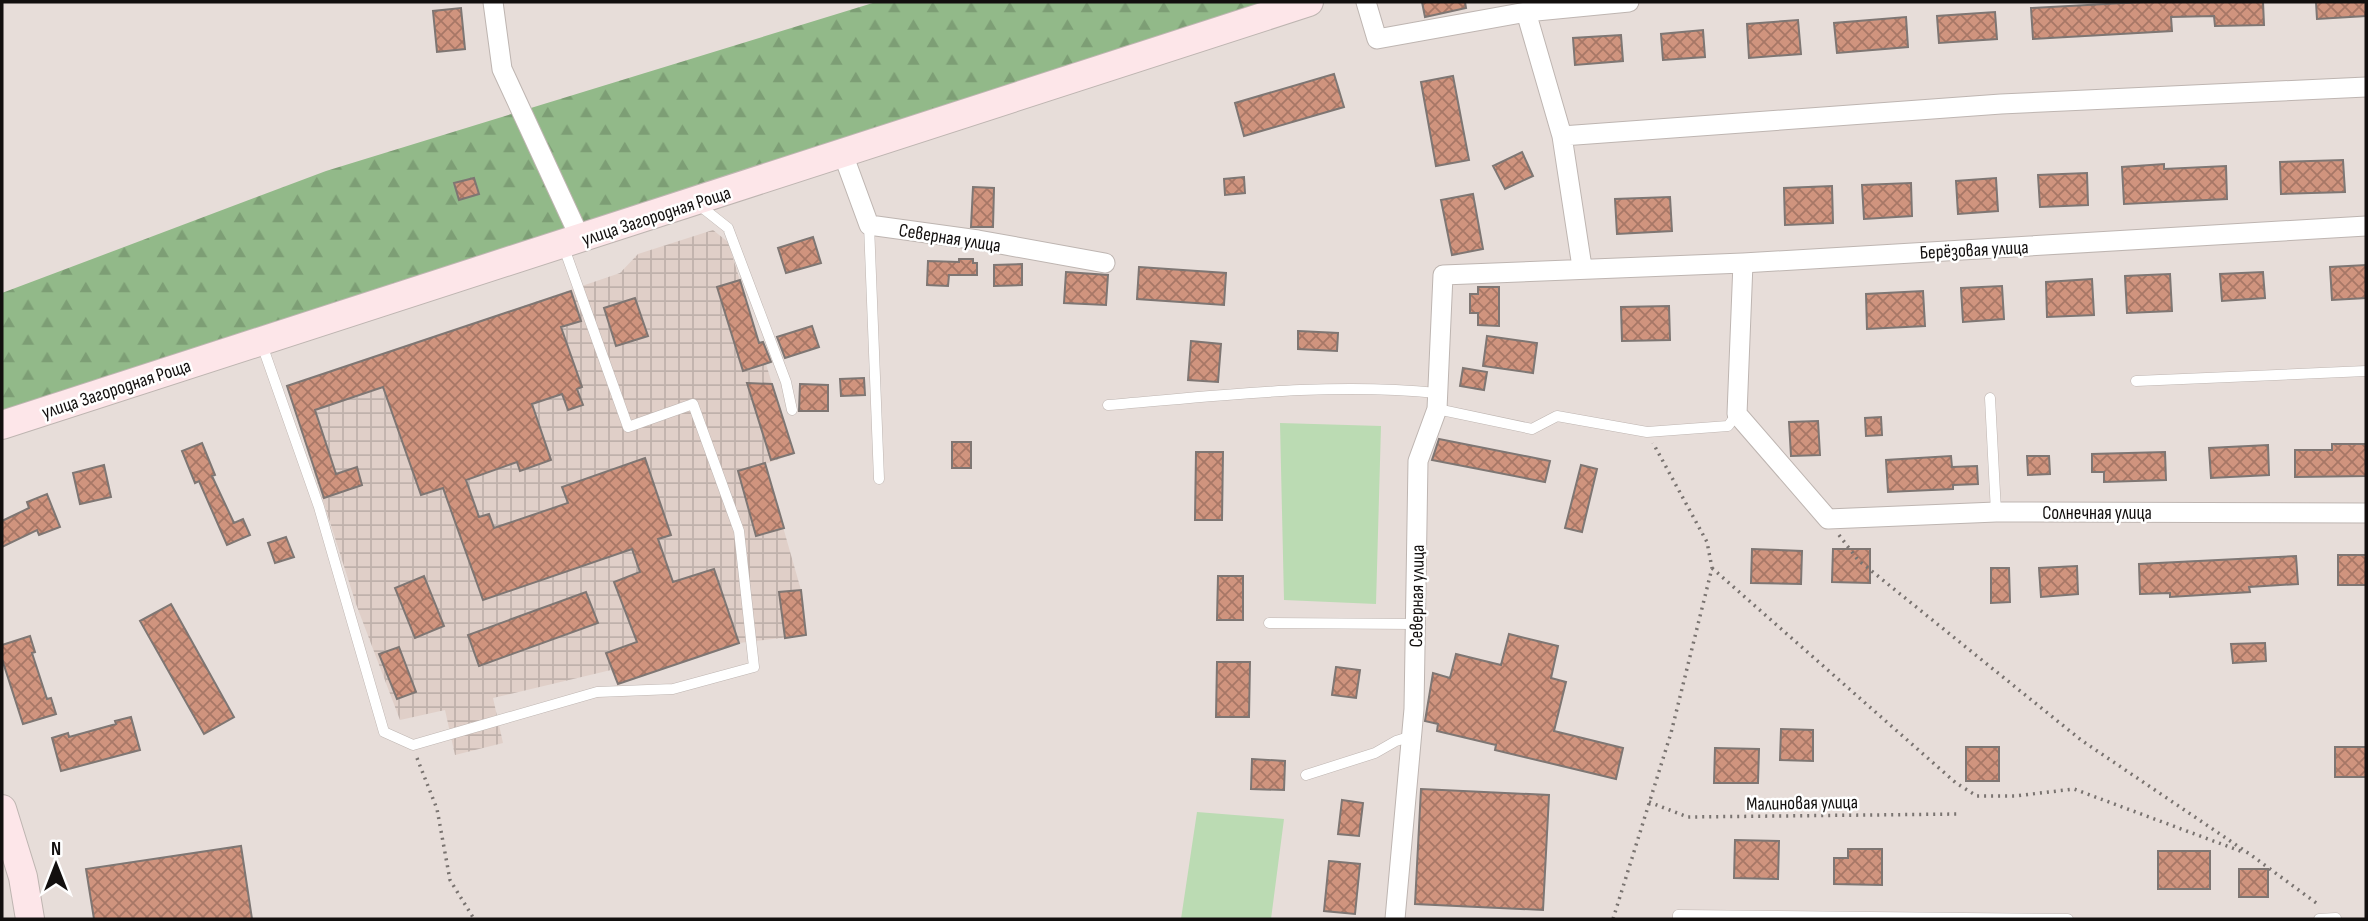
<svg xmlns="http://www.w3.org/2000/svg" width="2368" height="921" font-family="'Sofia Sans Condensed',sans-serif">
<defs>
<pattern id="industrial-grid" width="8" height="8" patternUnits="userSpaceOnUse" patternTransform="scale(1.75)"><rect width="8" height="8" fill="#e0cfc8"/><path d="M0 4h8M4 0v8" fill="none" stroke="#bfb1ab"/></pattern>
<pattern id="forest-firs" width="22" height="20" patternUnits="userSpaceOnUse" patternTransform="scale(1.75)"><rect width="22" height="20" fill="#92b989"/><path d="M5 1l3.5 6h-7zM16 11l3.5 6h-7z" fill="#7d9e75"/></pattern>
<pattern id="building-cross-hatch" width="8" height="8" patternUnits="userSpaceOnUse" patternTransform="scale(1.75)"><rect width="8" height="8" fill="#d0947e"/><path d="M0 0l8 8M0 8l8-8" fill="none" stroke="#a77766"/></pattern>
</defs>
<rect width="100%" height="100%" fill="#e7ddd9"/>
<path fill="url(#industrial-grid)" d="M713,230L728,242L794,454L765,464L801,590L806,635L739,643L617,684L611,670L493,698L503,743L455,755L445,710L400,720L356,604L287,387L620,273L638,254Z"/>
<path fill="#bbdbb3" d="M1280,423L1381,426L1376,604L1284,600Z
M1197,812L1284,819L1271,919H1181Z"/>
<path fill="url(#forest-firs)" d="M876,2H1279L2,425V293L326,171Z"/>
<path fill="url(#building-cross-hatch)" stroke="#7e7673" stroke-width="2" d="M1422,2H1465L1466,8L1425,17Z
M2143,2H2263L2264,25L2215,26L2214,16L2171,17L2172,31L2033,39L2031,8Z
M2316,2H2366V16L2317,19Z
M461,8L465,49L437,52L433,11Z
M1995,12L1997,39L1939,43L1937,16Z
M1906,17L1908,47L1837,53L1834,23Z
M1798,20L1801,54L1749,58L1747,24Z
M1703,30L1705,57L1663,60L1661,34Z
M1621,35L1623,61L1575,65L1573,38Z
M1334,74L1344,107L1244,136L1235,103Z
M1453,76L1469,160L1436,166L1421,82Z
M1522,152L1533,176L1505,189L1493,166Z
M2343,160L2345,192L2281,194L2280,162Z
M2164,164V169L2226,166L2227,199L2124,204L2122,167Z
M2087,173L2088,205L2040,207L2038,175Z
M1244,177L1245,193L1225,195L1224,179Z
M474,178L479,194L459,200L454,183Z
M1996,178L1998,211L1958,214L1956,181Z
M1911,183L1912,216L1864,219L1862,185Z
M1832,186L1833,223L1785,225L1784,188Z
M973,187L994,188L993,227H971Z
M1473,194L1483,249L1452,255L1441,200Z
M1670,197L1672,231L1617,234L1615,199Z
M813,237L821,263L786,273L778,248Z
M959,259H973V263H977V275H949L948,286L927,285L928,261L959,262Z
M1022,264V285L994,286V265Z
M2366,265V298L2332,300L2330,267Z
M1139,267L1226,273L1224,305L1137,299Z
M1066,272L1108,275L1106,305L1064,303Z
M2263,272L2265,298L2222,301L2220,274Z
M2170,274L2172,311L2127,313L2125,276Z
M2092,279L2094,315L2047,317L2046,282Z
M740,280L759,343L763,342L771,362L743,371L717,287Z
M2002,286L2004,319L1963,322L1961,288Z
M1478,287H1499V326L1478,325V313H1470V294H1478Z
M571,291L581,321L561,327L582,387L577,389L583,405L568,410L562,394L532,404L551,460L520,471L517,462L466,480L479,517L489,514L494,528L568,503L562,487L645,458L671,535L658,539L673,582L714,569L739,643L618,684L606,653L637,642L614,582L640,572L632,549L483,600L443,488L421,495L383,387L315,410L336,474L357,467L362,485L324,498L287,386Z
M1923,291L1925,326L1867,329L1866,294Z
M635,298L648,336L616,346L604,308Z
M1669,306L1670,340L1622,341L1621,307Z
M812,326L819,347L785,358L777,337Z
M1298,331L1338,333L1337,351L1298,349Z
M1487,336L1537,343L1533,373L1483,366Z
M1191,341L1221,344L1218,382L1188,380Z
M1463,368L1487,372L1484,390L1460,386Z
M864,378L865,395L841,396L840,379Z
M747,383L772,384L794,453L771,460Z
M800,384L828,385V411H799Z
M1881,417L1882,435L1866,436L1865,418Z
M1818,421L1820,455L1791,456L1789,422Z
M1439,439L1550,461L1545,482L1432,460Z
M952,442H971V468H952Z
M202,443L215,475L212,476L234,523L243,519L250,535L227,545L199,481L195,483L182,451Z
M2332,444H2366V476L2295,477V450H2332Z
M2268,445L2269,475L2211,478L2209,448Z
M1196,452H1223L1222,520H1195Z
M2165,452L2166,480L2104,482V472H2092V454Z
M1951,456L1952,467L1977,466L1978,484L1953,485V489L1888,492L1886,460Z
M2027,456H2049L2050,474L2028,475Z
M765,463L784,528L756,536L738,471Z
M104,465L111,497L80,504L73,473Z
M1581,465L1597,469L1582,532L1565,528Z
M47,494L60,527L39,535L37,530L2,547V521L29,508L27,502Z
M286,537L294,557L275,563L268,543Z
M1752,549L1802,551L1801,584L1751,583Z
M1833,549H1870V583L1832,582Z
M2338,555H2366V585H2338Z
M2296,556L2298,584L2249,587L2250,592L2170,597V593L2140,594L2139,564Z
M2077,566L2078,594L2041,597L2039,568Z
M1991,568H2009L2010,602L1991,603Z
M424,576L444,626L415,638L395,588Z
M1218,576H1243V620H1217Z
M801,590L806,635L785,638L779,592Z
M586,592L598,623L479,666L468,635Z
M171,604L234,717L204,734L140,621Z
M1509,634L1558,646L1551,678L1566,682L1554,731L1623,748L1616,779L1495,750L1496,745L1437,731L1438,724L1425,721L1433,673L1450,678L1456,654L1501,665Z
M30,636L35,652L32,653L47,699L51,698L56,714L23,724L2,659V645Z
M2265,643L2266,661L2233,663L2231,644Z
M399,647L416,692L397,699L379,654Z
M1217,662H1250L1249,717H1216Z
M1336,667L1360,670L1356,698L1332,695Z
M131,717L140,750L61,771L52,738L68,733L69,737L116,724L115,721Z
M1781,729L1813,730V761L1780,760Z
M1966,747H1999V781H1966Z
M2335,747H2366V777H2335Z
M1715,748L1759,749L1758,783H1714Z
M1252,759L1285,761L1284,790L1251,789Z
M1421,789L1549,795L1543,910L1415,904Z
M1342,800L1363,803L1359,836L1338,834Z
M1735,840L1779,841L1778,879L1734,878Z
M241,846L252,919H94L86,869Z
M1848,849H1882V885L1834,884V858H1848Z
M2158,851H2210V889H2158Z
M1329,861L1360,864L1355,914L1324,911Z
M2239,869H2268V897H2239Z"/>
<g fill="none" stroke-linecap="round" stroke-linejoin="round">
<g stroke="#beb5b1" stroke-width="11">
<path id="lane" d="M699,205L728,228L786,382L792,410
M869,225L879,479
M261,342L319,507L384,732L413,745L597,692L673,689L754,667L739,531L693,404L628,427L563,245
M2136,381L2366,371
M1990,398L1996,512
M1108,405C1218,396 1328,382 1437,393
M1437,409L1532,429L1557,416L1647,432L1728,426L1737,414
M1269,623L1415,624
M1306,775L1375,753L1396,741L1412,736
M1678,919V915L2068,919
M2319,919L2336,918"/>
</g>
<g stroke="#beb5b1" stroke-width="21">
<path id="street" d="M493,2L502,69L581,240
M1366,2L1377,39L1526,12L1629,2
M1526,12L1562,136L1582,267
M1562,136L2001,104L2366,87
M843,154L869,225L978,240L1105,263
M1743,263L1737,414L1828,519L1996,512L2366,513
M1395,919L1414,709L1418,461L1437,409L1443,275L1743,263L2366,226"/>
</g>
<g stroke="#beb5b1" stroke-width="30">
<path id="secondary" d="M2,425L1309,2
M2,809L23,877L30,919"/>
</g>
<path stroke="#797370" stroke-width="3.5" stroke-dasharray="2 5" stroke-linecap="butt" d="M1839,535L1858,560L2081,740L2251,855L2319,905
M1712,568L1956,783L1977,796H2015L2074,789L2243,852
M417,758L437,809L450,880L474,919
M1649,802L1688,817L1959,814
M1613,919L1671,733L1712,568L1707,542L1653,443"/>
<use href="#lane" stroke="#fff" stroke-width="10"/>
<use href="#street" stroke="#fff" stroke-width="19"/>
<use href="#secondary" stroke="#fde6e9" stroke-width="28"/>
</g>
<g text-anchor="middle" stroke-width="5" stroke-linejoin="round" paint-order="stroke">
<g font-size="19" fill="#120f0e" stroke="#fff">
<text transform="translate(656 215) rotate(-18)" y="7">улица Загородная Роща</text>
<text transform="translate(950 237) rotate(9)" y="7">Северная улица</text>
<text transform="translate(1974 249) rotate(-3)" y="7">Берёзовая улица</text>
<text transform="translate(116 388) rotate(-18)" y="7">улица Загородная Роща</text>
<text x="2097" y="519">Солнечная улица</text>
<text transform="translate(1416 596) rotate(-89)" y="7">Северная улица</text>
<text transform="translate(1802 802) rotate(-1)" y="7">Малиновая улица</text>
</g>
</g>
<rect width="2368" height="921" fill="none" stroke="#120f0e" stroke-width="7"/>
<g transform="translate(56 865)" stroke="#ffffff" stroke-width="5" paint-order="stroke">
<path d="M0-5L12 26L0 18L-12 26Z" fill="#120f0e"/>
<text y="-10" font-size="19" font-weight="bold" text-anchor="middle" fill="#120f0e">N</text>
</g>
</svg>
